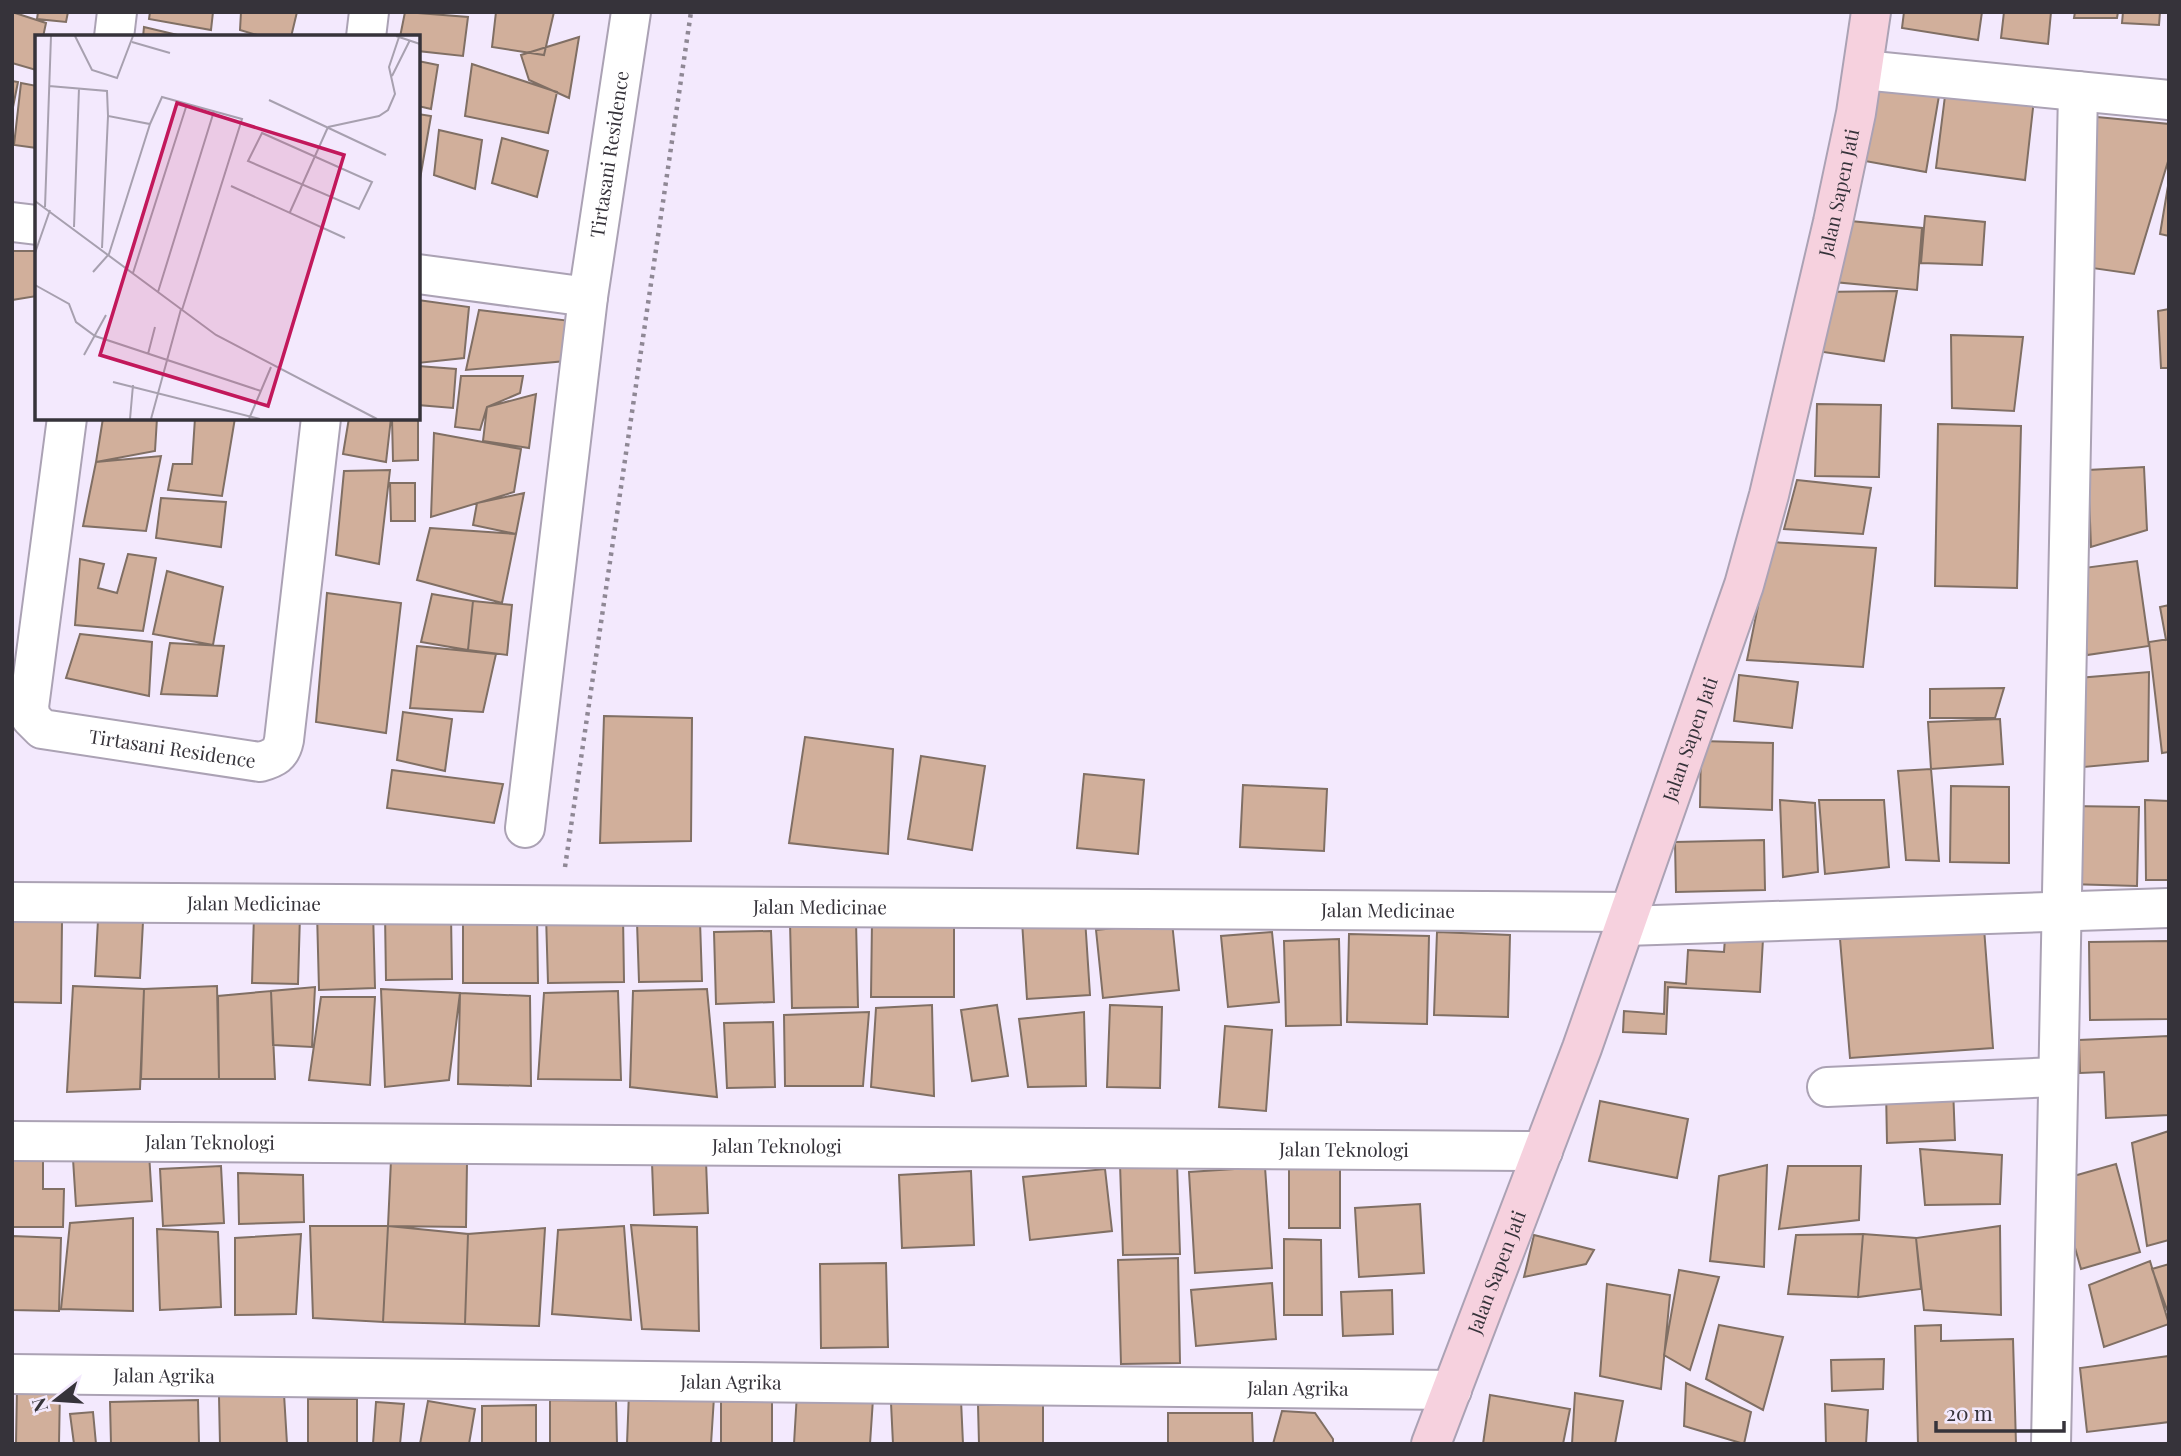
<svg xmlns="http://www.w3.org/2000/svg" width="2181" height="1456" font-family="'Playfair Display',serif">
<rect width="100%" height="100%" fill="#f3e9fd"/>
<path fill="#d1af9b" stroke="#806f64" stroke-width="2" d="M12,12L46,23L43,37H37L36,70L12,63Z
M38,12H68L66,22L37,19Z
M150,12H213L211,30L149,19Z
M241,12H297L291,37H264L240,30Z
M405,12L468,17L463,56L418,51V37H400Z
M496,12H554L544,55L492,47Z
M1904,12H1982L1978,40L1902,28Z
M2004,12H2051L2048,44L2001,38Z
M2075,12H2118L2117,18H2074Z
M2123,12H2160L2159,25L2122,23Z
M144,27L186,37H143Z
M579,37L569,98L529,80L521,55Z
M418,61L438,65L431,109L418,106Z
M472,64L557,92L548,133L465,116Z
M1869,71L1941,84L1926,172L1854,159Z
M12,81L18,82L12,112Z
M21,83L37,86V148L14,145Z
M1946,88L2034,99L2025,180L1936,168Z
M418,114L431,116L420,179H418Z
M2097,117L2169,124V158L2134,274L2092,268Z
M439,130L482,140L475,189L434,175Z
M502,138L548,151L537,197L492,183Z
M2169,180V236L2160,234Z
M1925,216L1985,222L1982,265L1921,263Z
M1840,220L1922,228L1917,290L1834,282Z
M12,251H37V296L12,300Z
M1897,291L1884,361L1810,350L1819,292Z
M418,300L469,307L464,358L418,363Z
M2169,309V368H2161L2158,311Z
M479,310L571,321L566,361L466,370Z
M1951,335L2023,337L2014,411L1952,408Z
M418,366L456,369L453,408L418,405Z
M461,376H523L520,393L487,407L480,430L455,427Z
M536,394L529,448L483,441L487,407Z
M1817,404L1881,405L1879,477L1815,476Z
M103,418H157L155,451L96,462Z
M195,418H235L222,496L168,490L173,464H192Z
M349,418H391L386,462L343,454Z
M392,418L418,419V460L393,461Z
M1938,424L2021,426L2017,588L1935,586Z
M434,433L521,449L514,492L431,517Z
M161,456L146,531L83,526L96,462Z
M2144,467L2147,530L2091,547L2088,470Z
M390,470L379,564L336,555L344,471Z
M1797,480L1871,488L1863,534L1784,529Z
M390,483H415V521H391Z
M524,493L516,534L473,525L477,503Z
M161,498L226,502L221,547L156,538Z
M430,528L516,534L502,603L417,580Z
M1771,542L1876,548L1863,667L1747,660Z
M128,554L156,558L143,631L75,625L80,559L104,564L98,588L117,593Z
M2137,561L2149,646L2087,655L2076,569Z
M167,571L223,587L213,645L153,634Z
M327,593L401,603L386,733L316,722Z
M432,594L473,601L468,650L421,642Z
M473,601L512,605L507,655L468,650Z
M2169,605V639L2166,640L2160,607Z
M80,634L152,642L149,696L66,678Z
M2169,639V752L2162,753L2149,642Z
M170,643L224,646L217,696L161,694Z
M417,646L496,654L483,712L410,708Z
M2149,672L2148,761L2084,767L2078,678Z
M1739,675L1798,682L1792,728L1734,721Z
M2004,688L1995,718H1930V689Z
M403,712L452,719L445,771L397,760Z
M604,716L692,718L691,841L600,843Z
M2000,719L2003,764L1931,769L1928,722Z
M805,737L893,749L888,854L789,843Z
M1701,741L1773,743L1772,810L1700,807Z
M921,756L985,766L972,850L908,839Z
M1931,769L1939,861L1906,860L1898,771Z
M392,770L503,784L494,823L387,808Z
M1084,774L1144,780L1138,854L1077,848Z
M1243,785L1327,789L1324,851L1240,847Z
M1951,786L2009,787V863L1950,862Z
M1780,800L1815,803L1818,872L1783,877Z
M1819,800H1884L1889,867L1825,874Z
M2145,800L2169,801V880H2146Z
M2069,806L2139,807L2137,886L2068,884Z
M1764,840L1765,890L1676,892L1675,842Z
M373,910L375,988L319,990L317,912Z
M254,914L300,915L298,984L252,983Z
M385,914H451L452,979L386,980Z
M537,914L538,983H463V916Z
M623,914L624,982L548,983L546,915Z
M1085,918L1090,995L1027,999L1022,921Z
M98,920L143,922L140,978L95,976Z
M700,921L702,981L639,982L637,922Z
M856,921L858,1007L792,1008L790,922Z
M872,921L954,922V997H871Z
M12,922H62L61,1003L12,1002Z
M1172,922L1179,990L1103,998L1096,930Z
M1984,928L1993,1048L1850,1058L1840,939Z
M771,931L774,1002L716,1004L714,932Z
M1272,932L1279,1002L1228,1007L1221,936Z
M1437,932L1510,935L1508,1017L1434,1015Z
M1349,934L1429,936L1427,1024L1347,1022Z
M1725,938L1763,939L1760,992L1668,987L1666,1034L1623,1032L1624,1011L1664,1014L1665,982L1686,984L1688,950L1724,952Z
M1339,939L1341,1025L1286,1026L1284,941Z
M2169,941V1019L2090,1020L2089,942Z
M73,986L144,989L140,1089L67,1092Z
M217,986L219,1079H141L144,989Z
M315,987L312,1047L273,1045L271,991Z
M381,989L460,993L449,1080L385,1087Z
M707,989L717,1097L630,1087L633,991Z
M271,991L275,1079H219L218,996Z
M618,991L621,1080L538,1079L544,993Z
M460,993L530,996L531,1086L458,1084Z
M321,997H375L370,1085L309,1080Z
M932,1005L934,1096L871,1087L876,1008Z
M997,1005L1008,1076L972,1081L961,1010Z
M1110,1005L1162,1007L1160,1088L1107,1087Z
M869,1012L863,1086H785L784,1015Z
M1084,1012L1086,1086L1028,1087L1019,1019Z
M773,1022L775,1087L727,1088L724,1023Z
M1225,1026L1272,1030L1266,1111L1219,1107Z
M2168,1036L2169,1115L2106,1118L2104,1072L2080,1073L2079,1040Z
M1953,1087L1955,1140L1887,1143L1886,1089Z
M1600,1101L1688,1119L1677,1178L1589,1161Z
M2169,1131V1240L2147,1246L2132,1143Z
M1920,1149L2002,1155L2000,1204L1925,1205Z
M12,1151H43V1189H64L63,1227H12Z
M149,1153L152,1201L76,1206L73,1159Z
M391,1160L467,1162L466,1227L388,1226Z
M706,1161L708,1213L654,1215L652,1163Z
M1177,1163L1180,1254L1123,1255L1120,1164Z
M2116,1164L2140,1252L2081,1269L2056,1181Z
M1767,1165L1764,1267L1710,1261L1719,1176Z
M221,1166L224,1223L163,1226L160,1169Z
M1788,1166H1861L1859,1220L1779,1229Z
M1265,1167L1272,1268L1195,1273L1189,1172Z
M1289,1167H1340V1228H1289Z
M1105,1169L1112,1231L1030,1240L1023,1177Z
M971,1171L974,1245L902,1248L899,1175Z
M238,1173L303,1175L304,1222L239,1224Z
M1420,1204L1424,1273L1359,1277L1355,1208Z
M133,1218V1311L61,1309L70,1223Z
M631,1225L697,1227L699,1331L642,1329Z
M310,1226H388L383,1322L313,1318Z
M388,1226L468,1234L465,1324L383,1322Z
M624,1226L631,1320L552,1314L558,1230Z
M2000,1226L2001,1315L1924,1310L1916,1238Z
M545,1228L539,1326L465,1324L468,1234Z
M157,1229L218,1232L221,1307L160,1310Z
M301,1234L296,1314L235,1315V1238Z
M1863,1234L1858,1297L1788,1294L1796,1235Z
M1863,1234L1916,1238L1921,1289L1858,1297Z
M1534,1235L1594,1250L1586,1264L1524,1277Z
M12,1236L61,1238L59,1311L12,1310Z
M1284,1239L1321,1240L1322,1315H1284Z
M1178,1258L1180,1363L1121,1364L1118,1260Z
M2150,1261L2169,1324L2104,1347L2089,1285Z
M886,1263L888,1347L821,1348L820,1264Z
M2169,1264V1315L2152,1269Z
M1679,1270L1719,1277L1690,1370L1664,1355Z
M1272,1283L1276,1339L1196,1346L1191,1290Z
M1607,1284L1670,1295L1661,1389L1600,1376Z
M1392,1290L1393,1334L1343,1336L1341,1292Z
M1719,1325L1783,1337L1763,1410L1706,1379Z
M1941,1325V1341L2013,1339L2016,1444H1918L1915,1326Z
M2169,1356V1422L2087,1432L2080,1368Z
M1884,1359L1883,1389L1832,1391L1831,1360Z
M1686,1383L1751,1412L1744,1444L1684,1426Z
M17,1388L60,1389L59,1444H16Z
M629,1392L714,1397L711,1444H627Z
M797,1393L873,1399L870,1444H794Z
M1575,1393L1623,1401L1615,1444H1572Z
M284,1394L287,1444H220L219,1396Z
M1490,1395L1570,1409L1563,1444H1483Z
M308,1399H357V1444H308Z
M198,1400L199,1444H111L110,1402Z
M550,1400L616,1401L617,1444H550Z
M961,1400L963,1444H893L891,1403Z
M428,1401L475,1409L469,1444H420Z
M721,1401L772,1402V1444H721Z
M376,1402L404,1404L400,1444H373Z
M1825,1404L1868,1410L1866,1444H1826Z
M536,1405V1444H482V1406Z
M978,1405H1043V1444H979Z
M1282,1411L1315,1413L1333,1439V1444H1273Z
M93,1412L96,1444H74L70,1414Z
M1168,1413H1252L1253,1444H1168Z"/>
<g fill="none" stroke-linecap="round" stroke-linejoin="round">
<g stroke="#aba2b4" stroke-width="42">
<g id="street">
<path d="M114,37L117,12"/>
<path d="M366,37L369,12"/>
<path d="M1863,70L2169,100"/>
<path d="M12,222L37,225"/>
<path d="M418,274L588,297"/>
<path id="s1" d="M67,418L29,707L31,718L42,729L260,762C274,758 281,755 284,740L321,418"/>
<path id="s2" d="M525,828L588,297L631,12"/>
<path id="s3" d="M12,902L1630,912"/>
<path d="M1625,926L2169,908"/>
<path d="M1827,1087L2057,1077"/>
<path id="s4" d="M12,1141L1543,1151"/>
<path id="s5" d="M12,1374L1452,1390"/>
<path d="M2051,1444L2078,91"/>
</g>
</g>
<g stroke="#aba2b4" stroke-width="42">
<g id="secondary">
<path id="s6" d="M1431,1444L1582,1048L1744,585L1769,495L1833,222L1856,113L1871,12"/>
</g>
</g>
<path stroke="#8f8895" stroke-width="4.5" stroke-dasharray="3.5 5" stroke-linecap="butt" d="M565,867L691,12"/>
<use href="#street" stroke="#fff" stroke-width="38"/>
<use href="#secondary" stroke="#f6d1de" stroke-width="38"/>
</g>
<g text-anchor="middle" stroke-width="6" stroke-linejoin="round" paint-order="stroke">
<g font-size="19" fill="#36333a" stroke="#f3e9fd">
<text dy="7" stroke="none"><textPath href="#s2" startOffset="679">Tirtasani Residence</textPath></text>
<text dy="7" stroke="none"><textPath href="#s6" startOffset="1318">Jalan Sapen Jati</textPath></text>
<text dy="7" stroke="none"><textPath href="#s6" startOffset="751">Jalan Sapen Jati</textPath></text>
<text dy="7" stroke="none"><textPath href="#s1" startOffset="450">Tirtasani Residence</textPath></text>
<text dy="7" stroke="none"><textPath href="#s3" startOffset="242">Jalan Medicinae</textPath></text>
<text dy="7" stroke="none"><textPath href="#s3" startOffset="808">Jalan Medicinae</textPath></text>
<text dy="7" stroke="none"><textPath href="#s3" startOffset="1376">Jalan Medicinae</textPath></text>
<text dy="7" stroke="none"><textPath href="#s4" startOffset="198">Jalan Teknologi</textPath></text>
<text dy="7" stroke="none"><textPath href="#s4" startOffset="765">Jalan Teknologi</textPath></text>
<text dy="7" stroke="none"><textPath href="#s4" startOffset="1332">Jalan Teknologi</textPath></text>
<text dy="7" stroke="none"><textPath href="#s6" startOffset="184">Jalan Sapen Jati</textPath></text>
<text dy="7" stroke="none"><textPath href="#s5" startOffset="152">Jalan Agrika</textPath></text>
<text dy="7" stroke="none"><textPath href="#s5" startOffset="719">Jalan Agrika</textPath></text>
<text dy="7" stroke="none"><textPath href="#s5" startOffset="1286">Jalan Agrika</textPath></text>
</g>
</g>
<g transform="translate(35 35)">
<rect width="385" height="385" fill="#f3e9fd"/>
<path fill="none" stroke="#a7a0af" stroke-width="2" d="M40,1L57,35L82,43L98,1M361,1L385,9M97,7L135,18M357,41L375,5M14,51L72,56L73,81L115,89L127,62L207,84L147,275M234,65L351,120M293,92L344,81L353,75L360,59L354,32L364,2M227,98L337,147L324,174L213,126ZM196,151L310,203M0,166L181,300L342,384M10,172L16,1M255,177L293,92M39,192L44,53M67,213L73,81M0,218L15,175M58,237L74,219L115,89M98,238L152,69M0,250L34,269L41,287L60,301L226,356M123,257L179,76M113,319L120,292M49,320L71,280M78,347L225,384M95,384L98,350M116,384L146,274M214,384L236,332"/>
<path fill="#c2185b" fill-opacity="0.15" stroke="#c2185b" stroke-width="3.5" d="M142,68L309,120L233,371L65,320Z"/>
<rect width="385" height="385" fill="none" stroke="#36333a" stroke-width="3.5"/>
</g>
<rect width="2181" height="1456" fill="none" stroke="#36333a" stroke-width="28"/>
<g transform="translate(56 1400) rotate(253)" stroke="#f3e9fd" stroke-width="5" paint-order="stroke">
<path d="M0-5L12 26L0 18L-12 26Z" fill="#36333a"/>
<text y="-10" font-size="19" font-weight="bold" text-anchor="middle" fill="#36333a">N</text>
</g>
<path d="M1936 1421v10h128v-10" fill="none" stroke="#36333a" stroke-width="3.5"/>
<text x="1946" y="1421" font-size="21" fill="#36333a" stroke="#f3e9fd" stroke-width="5" paint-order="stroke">20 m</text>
</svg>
